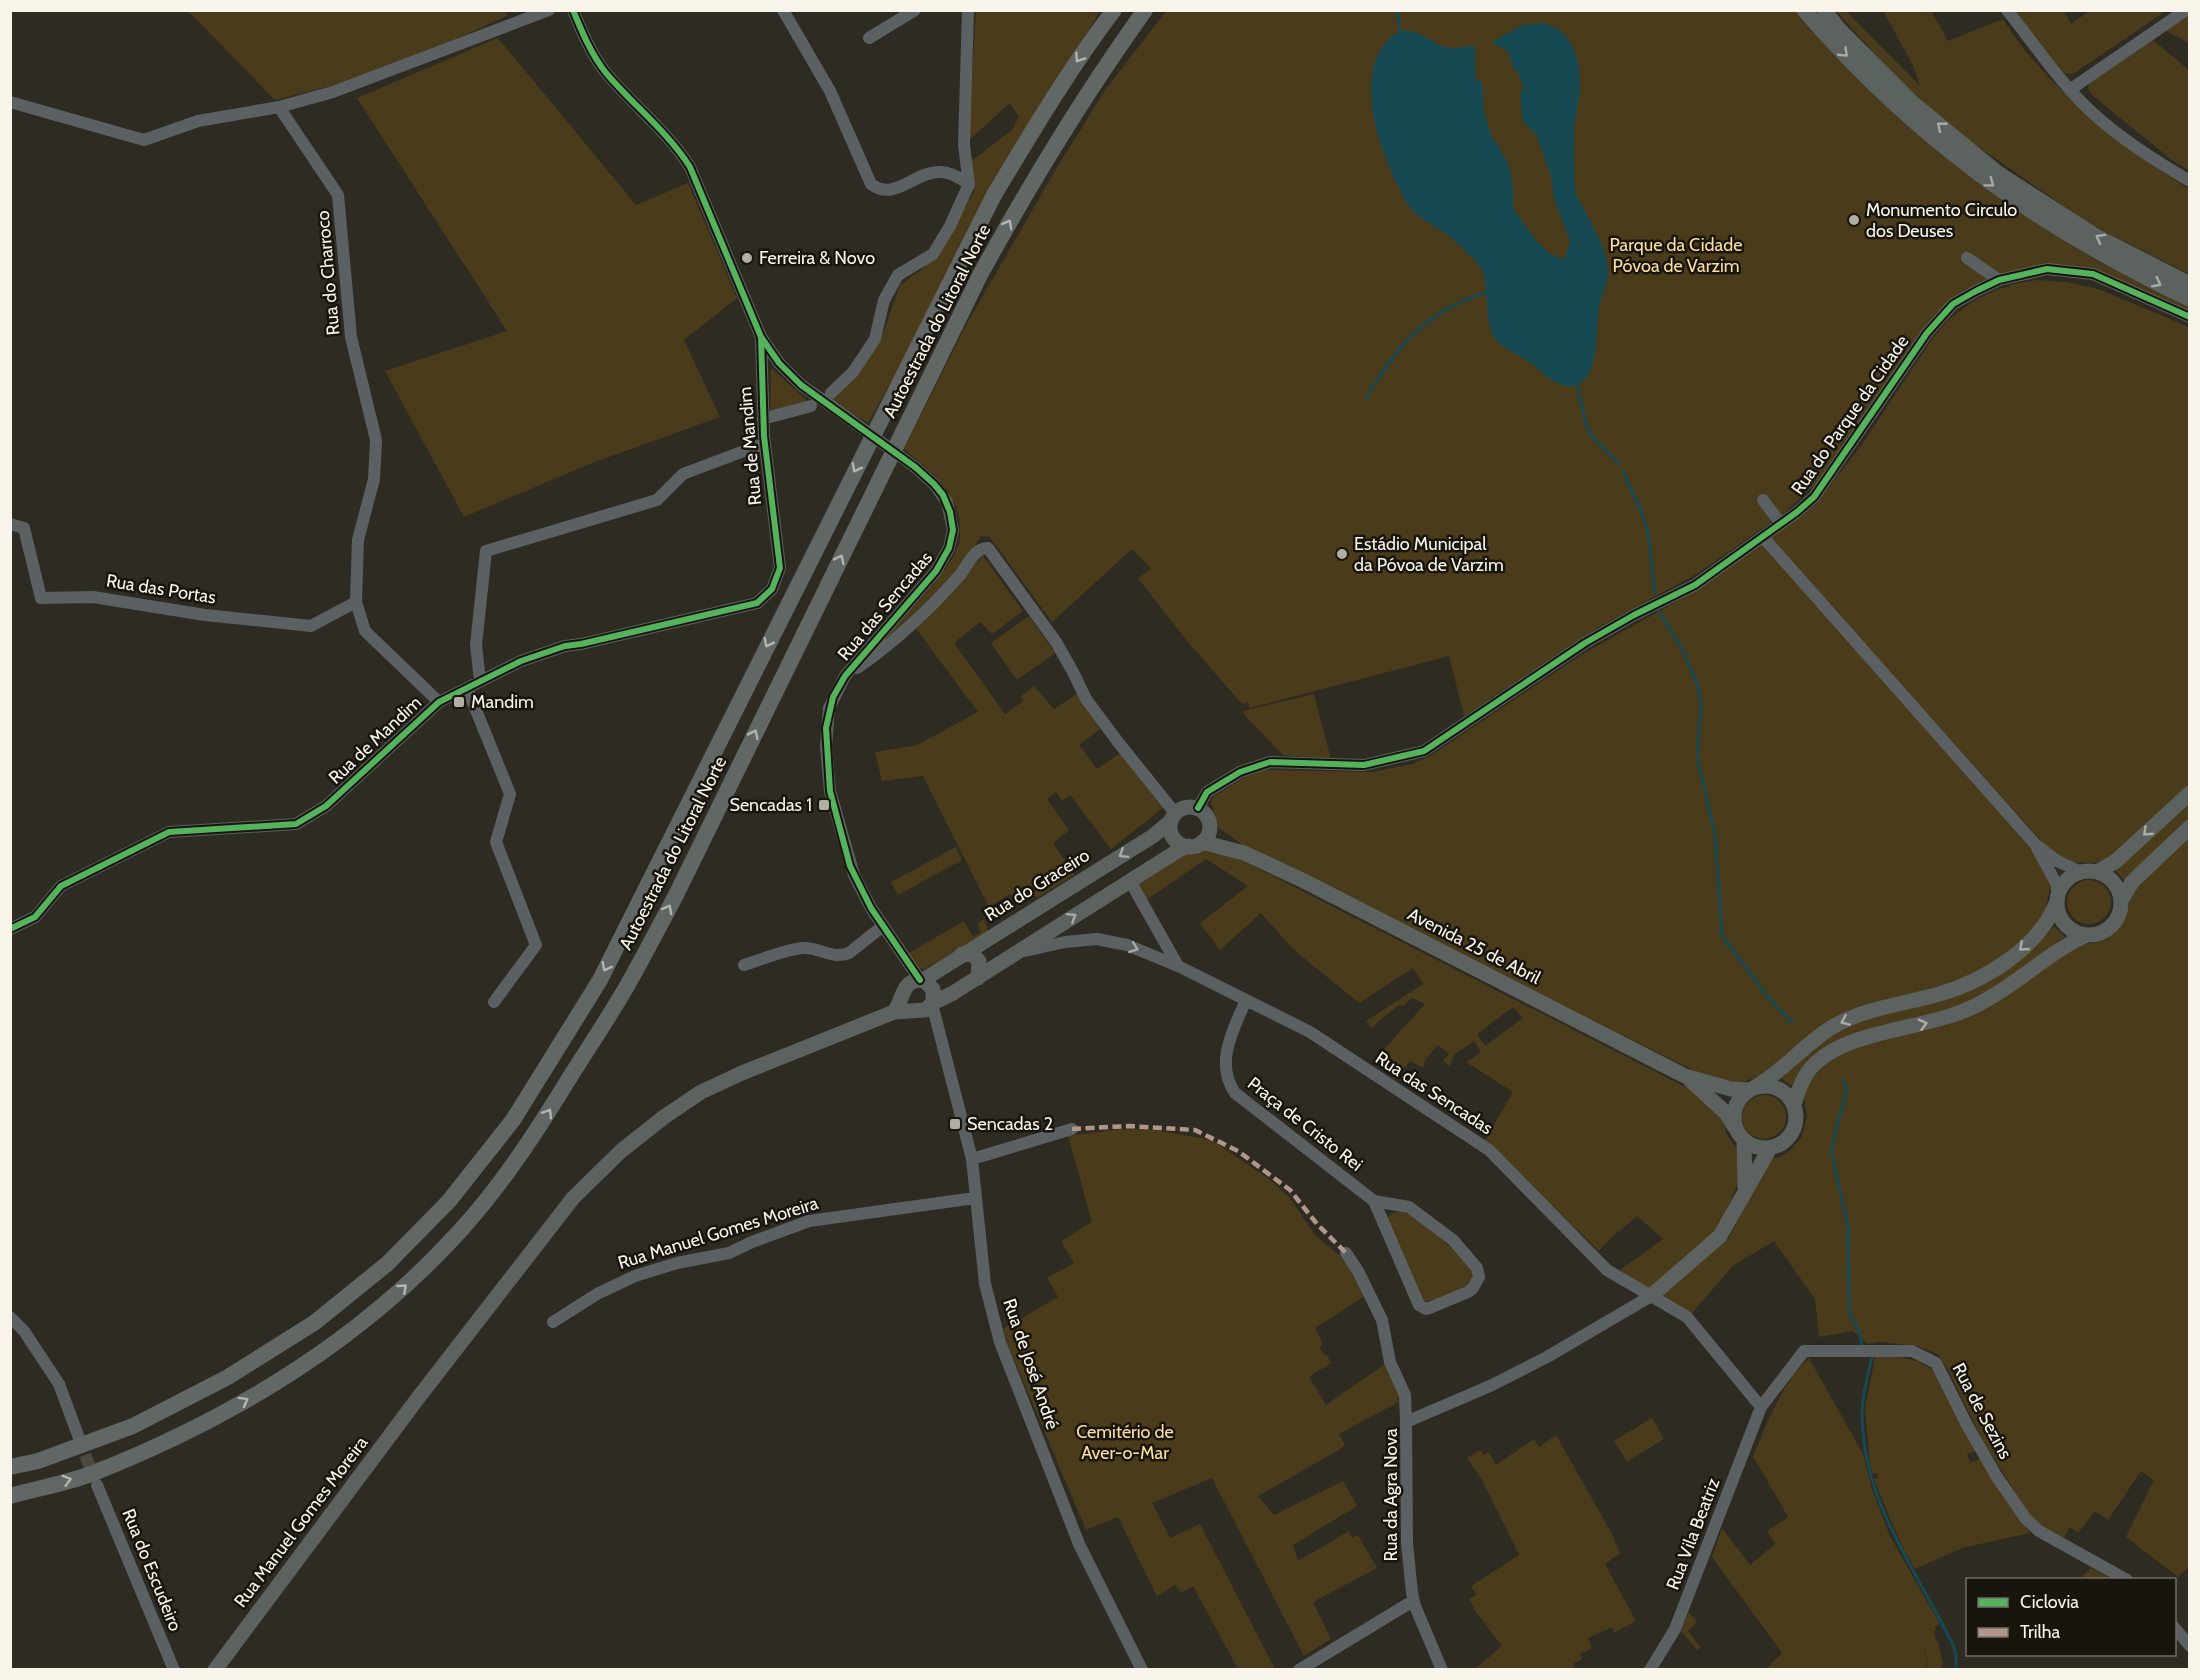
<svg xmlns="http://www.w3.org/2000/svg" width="2200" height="1680" font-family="Cabin,sans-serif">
<rect width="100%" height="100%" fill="#2e2b23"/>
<path fill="#4a3b1b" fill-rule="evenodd" d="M504,10L508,15L383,73L275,100L188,11Z
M976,11H1100L868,423L830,400L850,383L882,337L900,285L921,270L943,246L974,192L969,163L1012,130L1019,117L1010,103L968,141Z
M1166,11H1796L1835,56L2070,244L2097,261L2189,303V312L2047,264L1955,297L1819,481L1783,514L1698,573L1597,628L1464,716L1449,656L1250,708L1248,702L1242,704L1187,641L1138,578L1151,569L1132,549L1052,622L990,537L981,536L970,554L945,585L878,648L877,646C896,625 954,568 959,543C963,525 957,504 947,490C936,474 919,462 904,449L965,327L1056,169L1106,89Z
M1836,11H1846L1920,86L1913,65L1883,11H1931L1948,41L2003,19C2042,84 2125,150 2189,189V274L2090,224L1977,146L1931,109L1895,76Z
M2016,11H2064L2071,24L2089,11H2166L2073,74L2064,73L2040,45Z
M2189,15V43L2166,31Z
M498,38L636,205L688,183L737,298L684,340L720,417L592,463L464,517L385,371L507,331L357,98Z
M2153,40L2189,70V170L2172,160L2093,96L2088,89L2089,84Z
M2037,280L2067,282L2101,290L2189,327V786L2112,857L2103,861L2094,863L2065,862L2044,844L1770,538L1791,521L1812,508L1861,446L1932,339L1949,319L1977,299L1997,290L2014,284Z
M771,368L810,403L770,414Z
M1763,543L2035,853L2049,877L2050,887L2045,914L2020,943L1990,966L1969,977L1854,1011L1763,1075L1734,1085L1715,1081L1247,848L1218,827L1211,801L1214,796L1247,776L1264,770L1372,772L1413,764L1430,756L1581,655L1695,591Z
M983,556L1023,611L992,634L980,622L954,643L1005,714L1023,701L1021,696L1034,686L1054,709L1077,694L1100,729L1079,745L1097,769L1120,753L1163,808L1111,849L1070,795L1062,801L1056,792L1047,799L1069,830L1053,843L1074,875L1037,898L1033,893L1016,901L1010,894L989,907L923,776L882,781L875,752L917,745L978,712L914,626Z
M1029,616L1055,653L1017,680L991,643Z
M1314,694L1331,759L1283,755L1245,716L1243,711Z
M2189,800V819L2130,874L2125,881L2115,870Z
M2189,835L2190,1566L2178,1577L2126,1537L2154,1480L2141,1471L2108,1520L2095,1511L2078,1533L2070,1527L2063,1540L2048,1531L2029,1514L1982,1439L1949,1372L1938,1354L1918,1346L1879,1342L1868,1344L1853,1331L1819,1337L1815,1299L1774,1241L1733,1266L1691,1314L1659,1295L1729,1238L1769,1159L1780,1157L1790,1151L1801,1138L1807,1117L1804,1097L1809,1081L1834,1057L1851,1048L1954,1021L2076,946C2086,943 2097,944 2107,939C2129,927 2125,901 2139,883C2152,866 2173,851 2189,835Z
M956,847L962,860L898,895L891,882Z
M1205,850L1226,852L1699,1094L1723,1119L1726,1133L1739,1152L1737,1186L1717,1232L1649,1290L1620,1270L1663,1239L1637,1216L1619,1232L1618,1231L1599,1251L1485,1141L1513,1092L1466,1062L1481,1052L1474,1041L1455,1054L1449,1066L1443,1061L1449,1054L1438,1045L1425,1060L1423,1068L1410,1061L1394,1080L1392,1079L1398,1069L1378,1056L1425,1004L1412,998L1403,1006L1399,1005L1380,1020L1372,1028L1366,1021L1423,984L1413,968L1359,1003L1294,950L1261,913L1220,950L1200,923L1248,886L1206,859L1146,900L1137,882L1184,853ZM1513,1007L1523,1018L1485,1046L1477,1034Z
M2067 902a22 22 0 1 1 44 0a22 22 0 1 1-44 0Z
M984,919L989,933L924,969L916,967L907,954L964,921L973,937L981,932L977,924Z
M2054,926L2065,937L1992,991L1973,1002L1847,1038L1799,1072L1792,1086L1781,1078L1821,1041L1859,1021L1944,999L2042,939Z
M1742 1117a22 22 0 1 1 44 0a22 22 0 1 1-44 0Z
M1120,1129L1154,1130L1212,1140L1269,1179L1289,1197L1316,1236L1345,1260L1365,1296L1315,1328L1323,1344L1319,1347L1325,1356L1327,1355L1331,1363L1309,1377L1326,1405L1385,1364L1402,1396L1398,1397V1402L1339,1434L1345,1445L1337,1451L1258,1496L1274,1515L1343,1481L1357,1506L1293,1545L1298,1561L1349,1531L1352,1538L1358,1535L1377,1568L1313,1602L1331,1639L1304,1656L1212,1478L1152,1503L1170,1538L1200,1524L1275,1669H1238L1193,1586L1181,1593L1175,1585L1157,1596L1118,1517L1086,1530L1008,1345L1003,1329L1058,1297L1047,1278L1074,1263L1061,1241L1092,1222L1068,1136Z
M1405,1211C1432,1228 1452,1247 1473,1272C1473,1277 1472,1281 1468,1285C1460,1292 1432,1303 1422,1301L1387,1219L1392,1213Z
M1875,1357H1900L1918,1361L1933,1370L1976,1451L1967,1454L1970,1463L1980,1459L2030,1533L1962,1548L1915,1569C1897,1540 1887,1510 1874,1479L1878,1478L1877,1473H1872L1870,1465L1865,1409Z
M1809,1358L1863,1454L1872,1489L1890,1536L1940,1624L1935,1626L1936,1630L1934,1631L1936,1641H1938L1943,1665L1940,1669H1929L1923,1642L1928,1669H1766L1782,1653L1712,1557L1722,1528L1750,1565L1775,1544L1767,1531L1788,1517L1753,1456C1768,1422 1781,1384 1809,1358Z
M1652,1418L1664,1439L1627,1462L1614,1441Z
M1556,1435L1611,1532L1620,1553L1605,1564L1636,1621L1614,1633L1612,1627L1588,1638L1592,1648L1580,1654L1582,1659L1573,1664L1576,1669H1475L1502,1646L1476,1612L1469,1599L1476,1595L1471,1586L1519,1555L1482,1480L1467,1458L1480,1450L1483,1455L1489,1452L1496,1465L1534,1439L1539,1447Z
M2091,1568L2112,1579H2079Z
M1689,1612L1697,1622L1688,1631L1700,1647L1697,1650L1681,1631Z"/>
<path fill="#174952" d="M1543,23C1572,29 1581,60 1580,86C1580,101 1574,117 1574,132C1573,150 1574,170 1575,188C1576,196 1581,203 1584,210C1594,228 1607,249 1608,271C1609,282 1601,296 1599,307C1596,325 1600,384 1573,386C1556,387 1546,375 1533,365C1522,356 1509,352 1498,342C1481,324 1492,289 1480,266C1477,261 1471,257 1467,253C1460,246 1454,239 1446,234C1436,226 1421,220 1412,210C1407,205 1403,196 1400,190C1380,152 1353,76 1388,40C1408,19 1423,38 1442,46C1453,50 1464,47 1474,45C1477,53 1474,68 1476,79L1482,82L1484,111L1491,135L1507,161L1510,171L1513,188V208L1537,242L1551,255L1562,259L1565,258L1570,241L1554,199L1551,176L1536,134L1523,122L1520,95L1523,87L1518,72L1513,68L1508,51L1494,44L1493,41L1523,25Z"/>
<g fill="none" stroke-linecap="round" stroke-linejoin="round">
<path stroke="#174952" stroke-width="3" d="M1397,10L1400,32
M1577,385L1586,424L1592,436L1619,464
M1366,398C1399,343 1425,312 1487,292
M1623,472L1641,511L1648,533L1655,593
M1659,612L1683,650L1698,687L1701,707L1697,756L1715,834L1722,936L1768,997L1792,1023
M1843,1080L1847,1089L1831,1150L1848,1225L1849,1312L1858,1329L1862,1345
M1872,1357C1868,1377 1861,1397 1862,1416C1864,1506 1916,1568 1953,1645L1956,1655V1670"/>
<path stroke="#4c4941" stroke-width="12" stroke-dasharray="12 6" stroke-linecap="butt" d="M79,1438L95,1481"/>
<path stroke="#5b6162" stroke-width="12" d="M573,10C582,32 591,54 606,73C633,105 667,131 690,167L761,337L779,363L801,385L833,407
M783,10L830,91L871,184C894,202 913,173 938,172C950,171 959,178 969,184
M2007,10C2036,46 2062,86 2096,116C2124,141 2157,162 2190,181
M869,38L915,10
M2071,89L2186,10
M10,102L144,140L198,121L279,107
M1967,258L1999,280
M831,393L853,372L875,339L884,300L898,275L933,254L950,226L969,184L964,145L968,10
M763,419L811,406
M915,467L934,484L947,502L953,530L949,548L936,571L845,676L829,708L826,747L830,791L854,875L871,908L920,980
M1763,500L1781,524
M10,524L24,528L41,598L93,597L205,615L311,626L356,602
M1763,537L2035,844L2057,861L2081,872
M857,668C895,642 929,610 960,575C967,566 975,547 988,548L1056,642L1073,672L1086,699L1118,742L1175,813
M480,681L476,645L486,551L657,500L683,474L765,443
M467,688L510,794L496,842L536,945L494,1002
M439,702L365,631L356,602L358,540L374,479L376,440L351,337L338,195L279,107L333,92L549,10
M1198,808L1207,792L1240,772L1270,762L1364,765L1424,751L1585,643L1634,615L1695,585L1797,512L1814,497L1927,333L1953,304L1976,291L1999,280L2047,269L2093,274L2190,317
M2037,848L2056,883L2058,895
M1130,881L1178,966
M10,929L35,917L61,886L169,832L296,824L326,806L439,702L521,661L565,646L581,644L757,603L772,589L780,568L764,436L761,337
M1025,951L1065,942L1097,939L1127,945L1178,966L1310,1032L1489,1150L1607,1270L1687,1317L1761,1407
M744,965C761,960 786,949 803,948C821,947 830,960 849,953L883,926
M1246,1000C1234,1028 1214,1063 1235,1093L1374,1201L1409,1207L1453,1240L1477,1268L1479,1277L1473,1288L1468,1292L1432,1307L1426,1309L1419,1305L1374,1201
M932,1004L972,1159L985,1284L1000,1342L1079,1544L1142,1670
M972,1159L1072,1129
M1346,1253L1358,1271L1382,1320L1390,1362L1405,1395L1406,1422
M10,1317L24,1331L59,1384L79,1438
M553,1322L597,1294L635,1276L677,1263L729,1253L752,1242L809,1221L975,1198
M97,1485L174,1670
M2174,1627L2190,1646
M1299,1670L1413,1601
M1442,1670L1415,1606L1412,1593L1407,1543L1406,1422L1490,1386L1547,1357L1651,1296
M1650,1670L1675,1629L1761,1407L1804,1351H1912L1936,1363L1967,1425L1997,1477L2026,1519L2039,1531L2127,1580"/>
<path stroke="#5c625f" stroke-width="15" d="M1804,10C1894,115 2006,205 2128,268C2148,279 2168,290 2190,299
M1824,10L1839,29L1913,103L1998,173L2096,236L2190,284
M1170 827a20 20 0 1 1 40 0a20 20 0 1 1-40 0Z
M1202,842L1244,853L1304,881L1685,1076L1731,1089L1749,1090
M2057 903a32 32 0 1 1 64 0a32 32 0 1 1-64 0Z
M2097,872L2116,861L2190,793
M2121,901L2132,882L2190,827
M962,954L973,955L979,961L978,978
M923,980L1153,836L1171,821
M933,1003L953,993L1179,850L1188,846
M1690,1080L1726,1113L1734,1126
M1734 1117a31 31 0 1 1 62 0a31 31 0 1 1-62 0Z
M1755,1087C1784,1071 1805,1043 1834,1026C1865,1008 1905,1004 1939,994C1985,981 2040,947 2057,901
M1794,1105C1798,1089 1804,1073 1817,1062C1853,1029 1930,1029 1975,1006C2015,987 2046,953 2087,935
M1744,1141L1745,1187
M1651,1296L1720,1236L1770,1148
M215,1670L418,1398L573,1198L621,1151L664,1117L701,1092L742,1073L894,1012L925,1010L933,1003V989L923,980C901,979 904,999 894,1012"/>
<path stroke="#616765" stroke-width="16" d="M10,1467L38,1461L133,1426L228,1377L314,1323L387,1264L449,1201L513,1120L600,980L994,195C1032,132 1069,69 1114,10
M10,1496C39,1488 69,1483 96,1472C232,1418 360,1341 459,1232C502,1185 537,1131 570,1077C589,1047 609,1017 627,986C644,956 660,925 676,895L980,275C1030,184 1084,95 1145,10"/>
<path stroke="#5b6162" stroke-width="12" d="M833,407L915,467"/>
<path stroke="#b2968c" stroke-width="4.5" stroke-dasharray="9 4.5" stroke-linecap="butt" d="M1072,1129L1129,1126L1195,1130L1238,1151L1290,1190L1317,1224L1346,1253"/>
<g stroke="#18150f" stroke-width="10">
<path id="cycleway" d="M573,10C582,32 591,54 606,73C633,105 667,131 690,167L761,337L779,363L801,385L915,467L934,484L943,495L950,512L953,530L949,548L936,571L845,676L833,697L826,728L830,791L850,866L871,908L920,980
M1198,808L1207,792L1240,772L1270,762L1364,765L1424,751L1585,643L1634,615L1695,585L1797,512L1814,497L1927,333L1953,304L1976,291L1999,280L2047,269L2093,274L2190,317
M10,929L35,917L61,886L169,832L296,824L326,806L439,702L521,661L565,646L581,644L757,603L772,589L780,568L764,436L761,337"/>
</g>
<use href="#cycleway" stroke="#56b35d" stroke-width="6"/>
</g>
<defs><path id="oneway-chevron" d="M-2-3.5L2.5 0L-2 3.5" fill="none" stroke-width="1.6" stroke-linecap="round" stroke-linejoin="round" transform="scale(1.5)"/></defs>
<g stroke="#aaaba4">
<use href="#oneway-chevron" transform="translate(1844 53) rotate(44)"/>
<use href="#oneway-chevron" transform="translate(1941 126) rotate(-141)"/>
<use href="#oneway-chevron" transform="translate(1990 183) rotate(37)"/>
<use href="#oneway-chevron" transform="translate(2100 238) rotate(-151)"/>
<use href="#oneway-chevron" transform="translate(2157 283) rotate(27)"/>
<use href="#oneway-chevron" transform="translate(2147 832) rotate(137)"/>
<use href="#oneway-chevron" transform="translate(1123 854) rotate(148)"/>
<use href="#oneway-chevron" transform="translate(1072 917) rotate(-32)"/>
<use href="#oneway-chevron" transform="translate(2023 947) rotate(139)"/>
<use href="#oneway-chevron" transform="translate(1845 1021) rotate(157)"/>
<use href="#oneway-chevron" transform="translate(1923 1024) rotate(-15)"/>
</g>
<g stroke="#b4b5ae">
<use href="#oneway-chevron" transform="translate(1079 58) rotate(123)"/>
<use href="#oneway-chevron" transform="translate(1008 224) rotate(-61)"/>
<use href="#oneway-chevron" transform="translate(856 468) rotate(117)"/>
<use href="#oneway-chevron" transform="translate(840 559) rotate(-64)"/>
<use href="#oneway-chevron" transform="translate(768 643) rotate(117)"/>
<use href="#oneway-chevron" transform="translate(754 734) rotate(-64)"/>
<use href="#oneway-chevron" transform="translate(668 909) rotate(-62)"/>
<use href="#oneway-chevron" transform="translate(606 967) rotate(117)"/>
<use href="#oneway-chevron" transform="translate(548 1113) rotate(-58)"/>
<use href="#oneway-chevron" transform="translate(403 1288) rotate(-41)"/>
<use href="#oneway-chevron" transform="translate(244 1401) rotate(-29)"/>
<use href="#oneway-chevron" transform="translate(67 1480) rotate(-16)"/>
</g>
<use stroke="#aaaaa6" href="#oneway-chevron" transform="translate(1134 948) rotate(21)"/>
<g fill="#b1aea4" stroke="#18150f" stroke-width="2">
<circle cx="1854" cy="220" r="6"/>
<circle cx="747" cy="258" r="6"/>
<circle cx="1342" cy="554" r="6"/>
<rect x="453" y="696" width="12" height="12" rx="3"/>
<rect x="818" y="799" width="12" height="12" rx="3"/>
<rect x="949" y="1118" width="12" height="12" rx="3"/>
</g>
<g text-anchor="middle" stroke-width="5" stroke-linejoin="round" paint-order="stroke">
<g font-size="18" fill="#f8f4ea" stroke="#18150f" text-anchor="start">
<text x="1866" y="216">Monumento Circulo<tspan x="1866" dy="21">dos Deuses</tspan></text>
<text x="759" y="264">Ferreira &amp; Novo</text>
<text x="1354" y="550">Estádio Municipal<tspan x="1354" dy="21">da Póvoa de Varzim</tspan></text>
<text x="471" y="708">Mandim</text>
<text x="812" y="811" text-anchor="end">Sencadas 1</text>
<text x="967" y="1130">Sencadas 2</text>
</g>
<g font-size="18" fill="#fcde9e" stroke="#18150f">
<text x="1676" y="251">Parque da Cidade<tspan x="1676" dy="21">Póvoa de Varzim</tspan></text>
<text x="1125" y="1438">Cemitério de<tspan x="1125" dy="21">Aver-o-Mar</tspan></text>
</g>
<g font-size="18" fill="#f8f4ea" stroke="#18150f">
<text transform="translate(328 273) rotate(-95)" y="6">Rua do Charroco</text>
<text transform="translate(937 321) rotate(-63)" y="6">Autoestrada do Litoral Norte</text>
<text transform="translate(1850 415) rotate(-55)" y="6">Rua do Parque da Cidade</text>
<text transform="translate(750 446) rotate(-95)" y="6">Rua de Mandim</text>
<text transform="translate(161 589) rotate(9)" y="6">Rua das Portas</text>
<text transform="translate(885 606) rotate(-50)" y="6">Rua das Sencadas</text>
<text transform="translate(375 740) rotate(-43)" y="6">Rua de Mandim</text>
<text transform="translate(673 853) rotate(-63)" y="6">Autoestrada do Litoral Norte</text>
<text transform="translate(1037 885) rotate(-32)" y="6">Rua do Graceiro</text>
<text transform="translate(1474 946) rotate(27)" y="6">Avenida 25 de Abril</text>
<text transform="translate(1434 1093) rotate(33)" y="6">Rua das Sencadas</text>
<text transform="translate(1305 1124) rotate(38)" y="6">Praça de Cristo Rei</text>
<text transform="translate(718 1233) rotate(-17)" y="6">Rua Manuel Gomes Moreira</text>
<text transform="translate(1031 1364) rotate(71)" y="6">Rua de José André</text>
<text transform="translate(1982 1411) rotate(62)" y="6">Rua de Sezins</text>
<text transform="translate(1391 1495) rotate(-90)" y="6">Rua da Agra Nova</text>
<text transform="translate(301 1522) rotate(-53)" y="6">Rua Manuel Gomes Moreira</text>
<text transform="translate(1693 1534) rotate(-69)" y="6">Rua Vila Beatriz</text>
<text transform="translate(152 1570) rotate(68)" y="6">Rua do Escudeiro</text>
</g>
</g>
<rect width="2200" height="1680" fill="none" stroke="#f8f4ea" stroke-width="24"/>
<rect x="1966" y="1578" width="210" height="78" fill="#18150f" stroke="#726e67" stroke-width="1.5"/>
<rect x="1978" y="1598" width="30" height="9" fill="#56b35d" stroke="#726e67" stroke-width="1.5"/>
<text x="2020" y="1608" font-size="18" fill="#f8f4ea">Ciclovia</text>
<rect x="1978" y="1628" width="30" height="9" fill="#b2968c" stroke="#726e67" stroke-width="1.5"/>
<text x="2020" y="1638" font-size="18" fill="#f8f4ea">Trilha</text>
</svg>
